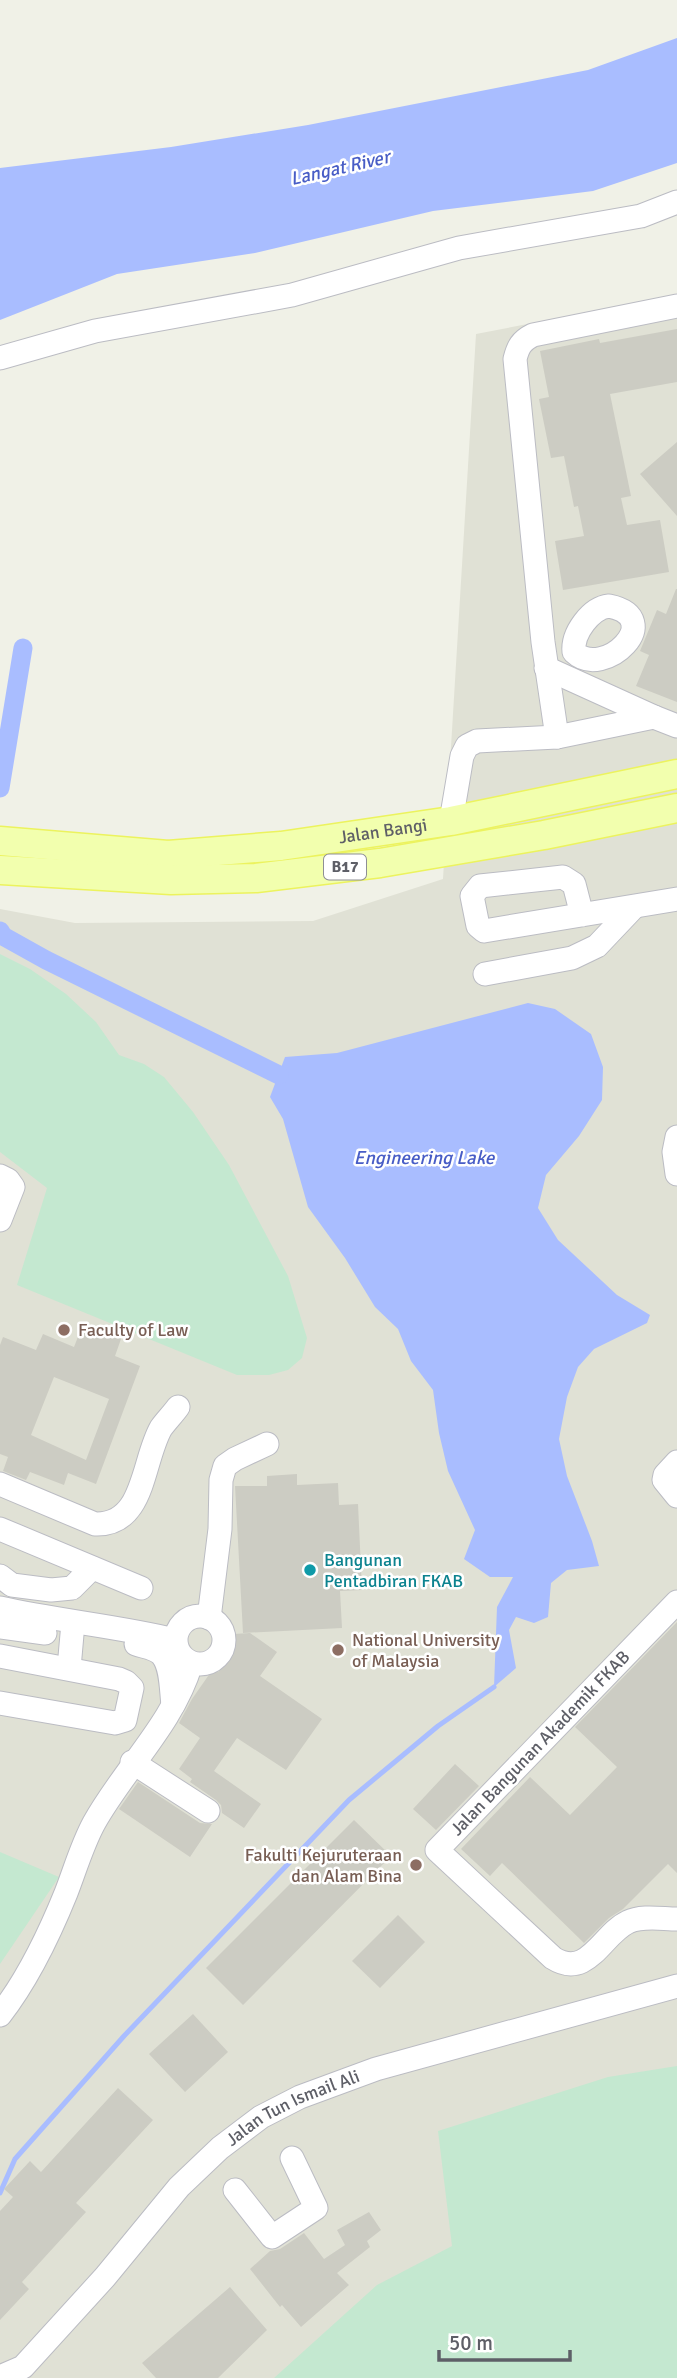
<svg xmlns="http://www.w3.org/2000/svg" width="677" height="2378" font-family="Signika,sans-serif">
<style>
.education{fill:#e0e1d5}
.green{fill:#c4e8d0}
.water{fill:#a9bdff}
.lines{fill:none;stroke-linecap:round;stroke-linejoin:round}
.stream{stroke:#a9bdff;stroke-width:5}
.canal{stroke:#a9bdff;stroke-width:19}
.building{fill:#ccccc3;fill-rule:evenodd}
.minor-casing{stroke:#bbbcc3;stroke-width:25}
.major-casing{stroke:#ecf35e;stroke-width:31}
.minor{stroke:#fff;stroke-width:23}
.major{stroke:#f2ffae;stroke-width:28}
.education-dot{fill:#8d6e63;stroke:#fff;stroke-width:2.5}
.culture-dot{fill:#0f9aa8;stroke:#fff;stroke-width:2.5}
.labels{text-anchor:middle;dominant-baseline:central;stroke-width:5;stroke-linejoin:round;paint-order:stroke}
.shield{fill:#fff;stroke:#8e8f95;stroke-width:2}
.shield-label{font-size:16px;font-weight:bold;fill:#5e5f67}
.street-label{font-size:18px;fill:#5e5f67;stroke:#fff}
.education-label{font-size:18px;fill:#785e54;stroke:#fff;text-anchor:start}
.culture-label{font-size:18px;fill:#0d838f;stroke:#fff;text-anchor:start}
.water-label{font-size:19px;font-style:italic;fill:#485dc6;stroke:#fff}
</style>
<rect width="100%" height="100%" fill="#f0f1e7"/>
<path class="education" d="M677,295V2378H0V909L75,923L313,921L443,879L476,334Z"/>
<path class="green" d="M0,954L30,969L66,994L96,1022L119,1055L144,1064L164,1077L193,1112L229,1165L288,1276L307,1338L302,1358L288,1370L269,1375H237L17,1285L47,1188L0,1152Z
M0,1852L59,1877L0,1964Z
M677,2066V2378H274L377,2285L452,2246L438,2131L608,2077Z"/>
<path class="water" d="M677,38V163L593,191L433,211L255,253L117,274L0,320V168L171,147L308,125L588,70Z
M528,1003L555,1009L591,1034L603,1067L602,1100L579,1136L546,1175L538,1208L558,1240L617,1295L650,1315L647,1323L594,1349L578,1367L567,1397L559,1439L567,1476L592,1541L599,1566L567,1570L551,1583L548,1617L534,1623L516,1617L509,1630L516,1668L494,1687L497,1607L513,1577H490L464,1559L475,1530L448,1471L439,1433L433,1390L411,1361L398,1329L375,1307L345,1258L308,1207L283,1119L270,1097L285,1057L337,1053Z"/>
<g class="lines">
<path class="stream" d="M0,2193L15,2159L124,2036L349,1800L438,1726L494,1687"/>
<path class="canal" d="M0,788L23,648
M0,931L3,936L46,960L279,1075"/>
</g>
<path class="building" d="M677,329V382L610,394L631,496L621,498L627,525L660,520L669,572L563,590L555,541L584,536L578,506L574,507L564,456L551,458L539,399L549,397L540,351L599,339L600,343Z
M677,442V516L640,474Z
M676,589H677V702L636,686L649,655L640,651L657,610L666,614Z
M83,1324L121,1339L115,1356L140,1366L96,1484L68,1473L64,1485L30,1472L26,1480L3,1471L8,1457L0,1454V1345L3,1337L36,1350L43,1334L74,1347ZM54,1377L109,1399L86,1460L31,1435Z
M297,1474V1485L338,1483L339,1505L358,1504L362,1590L340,1591L342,1628L243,1633L235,1486H267V1476Z
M677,1622V1873L668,1864L623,1909L609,1918L584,1943L502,1863L490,1876L461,1849L530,1777L570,1815L617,1767L575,1727Z
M250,1633L277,1652L260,1676L322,1719L286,1770L237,1738L214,1771L261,1804L244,1828L222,1813L221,1805L216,1800L190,1782L192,1779L179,1769L200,1738L179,1723L192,1699L213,1669L218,1672L231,1653L234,1634Z
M455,1764L479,1786L436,1830L413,1809Z
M138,1782L200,1823L212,1824L190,1857L119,1809Z
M354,1820L391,1856L243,2005L206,1968Z
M398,1915L425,1942L380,1988L352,1961Z
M193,2014L228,2052L185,2092L149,2054Z
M118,2088L153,2120L76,2203L86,2212L22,2282L29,2289L0,2320V2211L13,2197L4,2189L30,2161L41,2172Z
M369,2212L381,2230L367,2241L370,2247L337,2273L349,2285L301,2327L282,2305L280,2307L250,2269L270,2251L280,2249L304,2233L324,2259L345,2245L337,2230Z
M230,2287L267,2330L218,2378H156L142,2363Z"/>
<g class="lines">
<g class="minor-casing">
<g id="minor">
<path d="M0,358L95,331L292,295L459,248L641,216L677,202"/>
<path d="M609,606C668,618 604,681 574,652C572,633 591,608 609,606Z"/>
<path d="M546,668L654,717"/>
<path d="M557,737L543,642L515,359C518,347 521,341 533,335L677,306"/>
<path d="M451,821L462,756L467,746L477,741L557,737L654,717L677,726"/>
<path d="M582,915L574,884L563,877L480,886L472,896L478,926L484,931L677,899"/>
<path d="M485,974L572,958L597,946L634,907"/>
<path d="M677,1137L674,1152L677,1174"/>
<path d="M0,1176L8,1180L13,1187L0,1220"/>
<path d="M677,1462L665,1475L664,1480L677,1496"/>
<path d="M0,1484L95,1524C145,1526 142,1461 161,1428C166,1421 173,1414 178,1407"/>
<path d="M0,1529L141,1588"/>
<path d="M0,1576L12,1585L51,1590L72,1588L92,1568"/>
<path d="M677,1602L437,1850L553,1958C588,1980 602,1934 628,1922C642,1915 662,1919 677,1919"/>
<path d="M0,1608C58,1621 117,1626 175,1640"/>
<circle cx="200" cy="1640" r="24"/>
<path d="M209,1618L220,1529L221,1480L225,1466L235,1459L267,1444"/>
<path d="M0,1627L45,1633"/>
<path d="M136,1644C144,1647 156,1648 162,1655C172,1667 171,1690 173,1705"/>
<path d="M0,1656L119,1679L126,1682L132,1688L125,1720L115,1723L0,1703"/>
<path d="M69,1668L73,1623"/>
<path d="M132,1762L208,1811"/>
<path d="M0,2015C28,1979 49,1935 66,1893C75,1870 82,1845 94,1823C124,1769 173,1724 191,1664"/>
<path d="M235,2190L272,2237L316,2208L292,2158"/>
<path id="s1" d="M0,2377L23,2367L105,2277L179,2187L220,2148L261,2117L300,2097L376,2069L677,1986"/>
</g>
</g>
<g class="major-casing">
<g id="major">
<path id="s2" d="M0,841L168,855L281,846L451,821L677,774"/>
<path d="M0,870L171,880L256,878L380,863L544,835L677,808"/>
</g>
</g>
<use href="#minor" class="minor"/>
<use href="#major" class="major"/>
</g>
<g class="education-dot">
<circle cx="64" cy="1330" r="7"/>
<circle cx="338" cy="1650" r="7"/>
<circle cx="416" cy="1865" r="7"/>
</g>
<circle class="culture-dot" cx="310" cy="1570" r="7"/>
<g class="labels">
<rect class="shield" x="324" y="854.5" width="42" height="25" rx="5"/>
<g class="shield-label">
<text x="345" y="867">B17</text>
</g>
<g class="street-label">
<text stroke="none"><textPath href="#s2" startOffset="385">Jalan Bangi</textPath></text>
<text transform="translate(540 1743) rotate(-46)">Jalan Bangunan Akademik FKAB</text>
<text stroke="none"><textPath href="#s1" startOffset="404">Jalan Tun Ismail Ali</textPath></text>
</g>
<g class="education-label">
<text x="78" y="1330">Faculty of Law</text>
<text x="352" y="1640">National University<tspan x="352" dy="21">of Malaysia</tspan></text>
<text x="402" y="1855" text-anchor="end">Fakulti Kejuruteraan<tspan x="402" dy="21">dan Alam Bina</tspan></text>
</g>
<g class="culture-label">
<text x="324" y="1560">Bangunan<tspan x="324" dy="21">Pentadbiran FKAB</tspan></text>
</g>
<g class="water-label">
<text transform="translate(340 168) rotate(-13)">Langat River</text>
<text x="424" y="1158">Engineering Lake</text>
</g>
</g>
<path d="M439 2350v10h131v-10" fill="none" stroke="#5e5f67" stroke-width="3.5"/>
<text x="449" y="2350" font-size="21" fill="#5e5f67" stroke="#ffffff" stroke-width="5" paint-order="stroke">50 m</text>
</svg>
